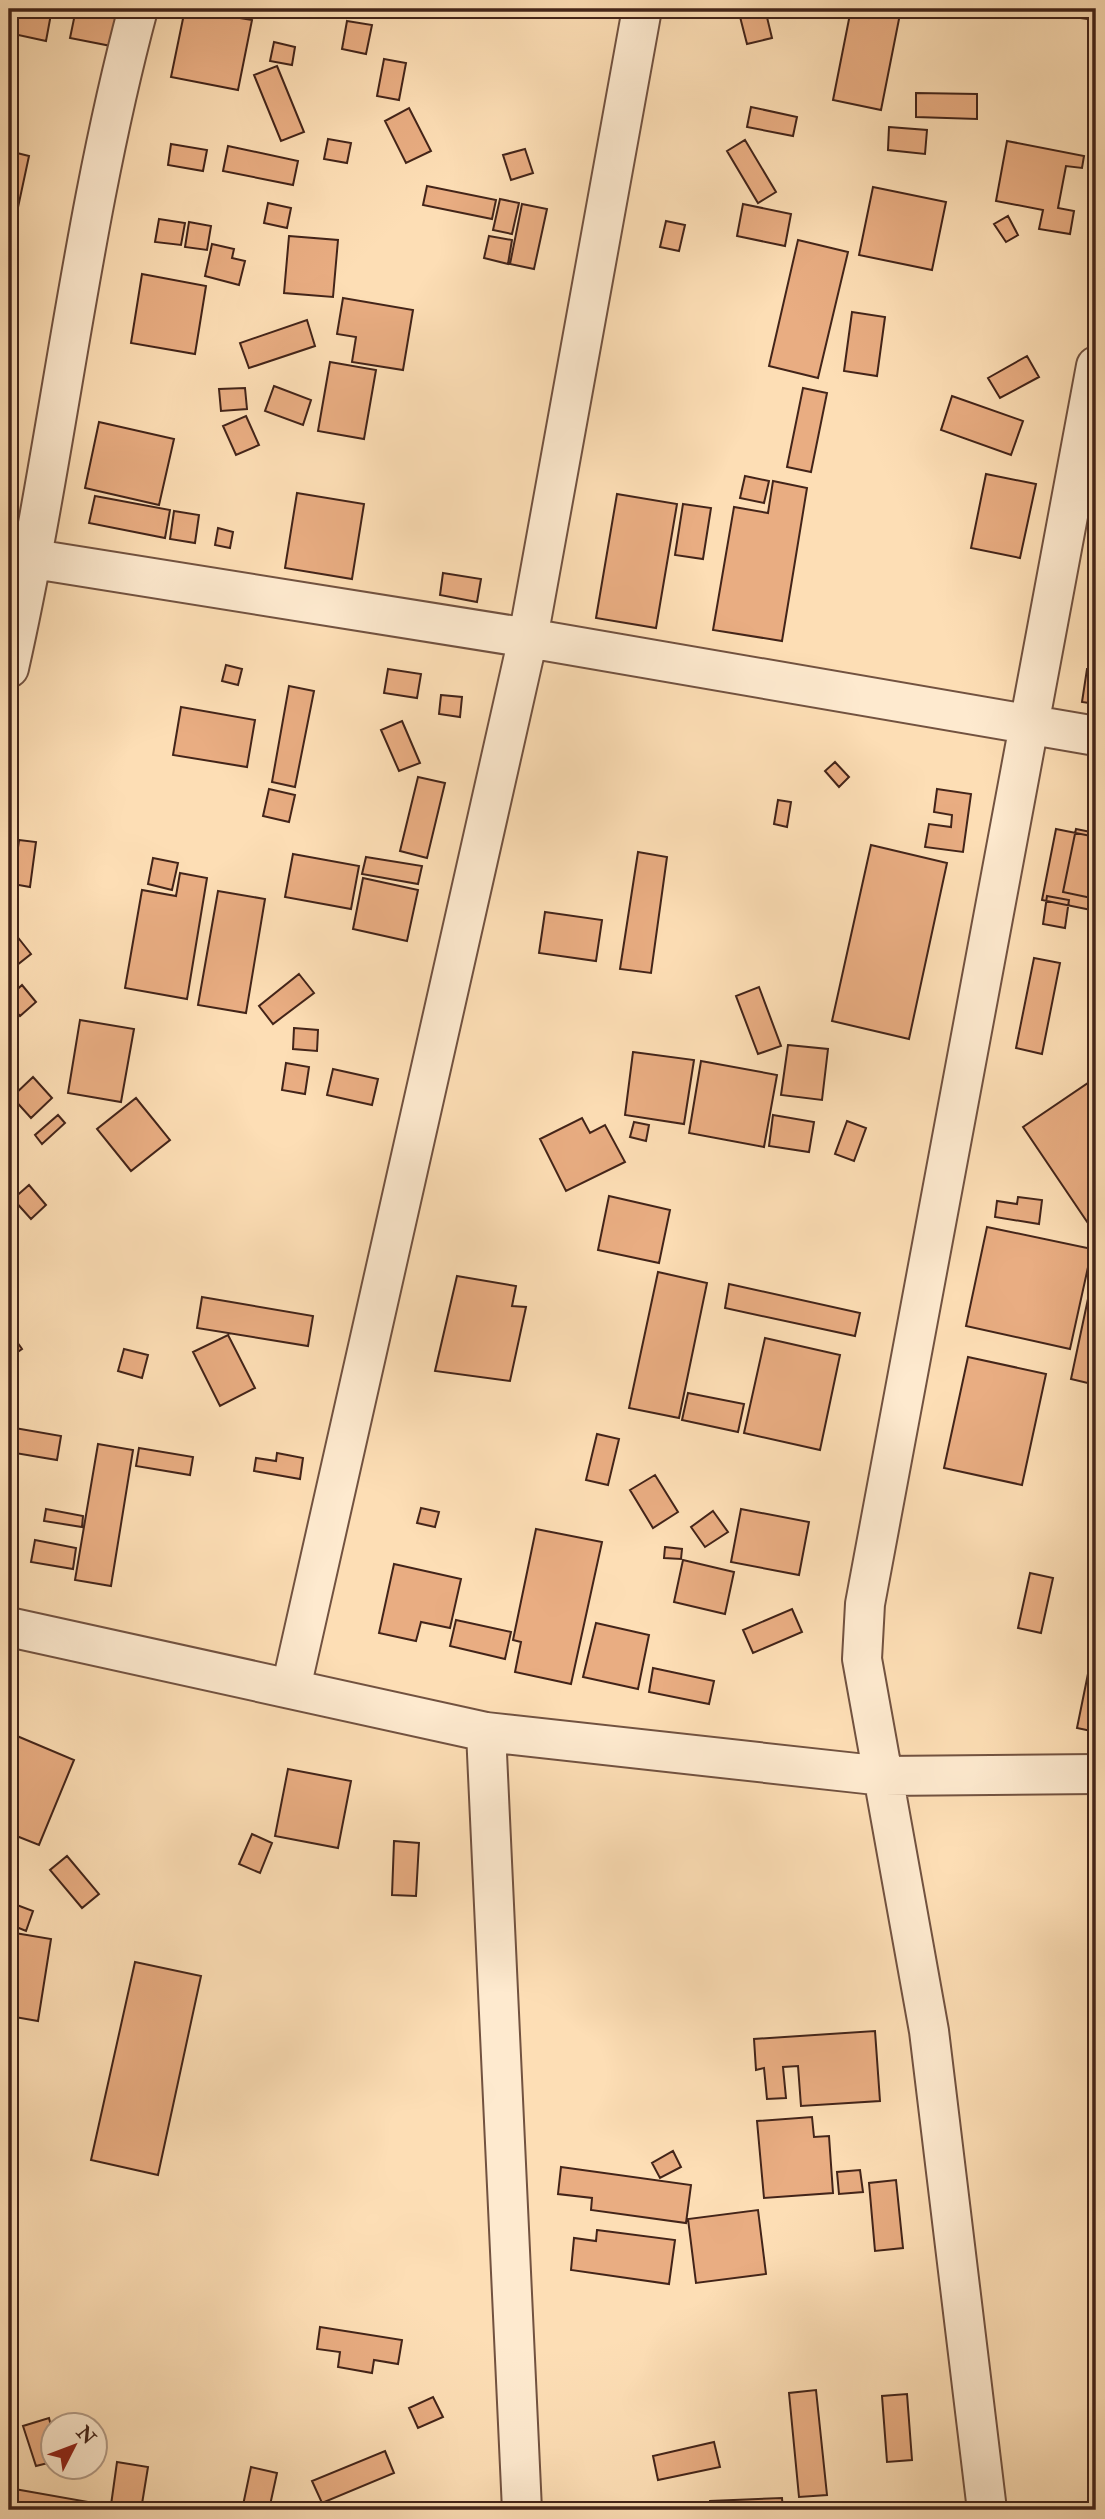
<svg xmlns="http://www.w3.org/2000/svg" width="1105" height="2519" font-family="'IM FELL Double Pica',serif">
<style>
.building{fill:#e9ad82;stroke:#432419;stroke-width:2}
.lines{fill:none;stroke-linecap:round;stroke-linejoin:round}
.minor-casing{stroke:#725240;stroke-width:42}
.minor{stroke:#feeacf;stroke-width:38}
</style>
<rect width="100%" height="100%" fill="#fddeb5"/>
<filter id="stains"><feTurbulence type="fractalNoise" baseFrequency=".00286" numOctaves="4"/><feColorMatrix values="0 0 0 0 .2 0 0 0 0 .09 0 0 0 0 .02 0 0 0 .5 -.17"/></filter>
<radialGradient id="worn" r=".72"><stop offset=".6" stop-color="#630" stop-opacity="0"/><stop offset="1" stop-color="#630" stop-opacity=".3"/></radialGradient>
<path class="building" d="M9,9L51,14L46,41L9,33Z
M76,9L118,14L111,46L70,38Z
M185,9L252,20L238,90L171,77Z
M738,9H765L772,38L747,44Z
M851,9H901L881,110L833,100Z
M1029,9H1096V20L1028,11Z
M347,21L372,25L366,54L342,49Z
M274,42L295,47L292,65L270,61Z
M384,59L406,63L399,100L377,96Z
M277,66L304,132L281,141L254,75Z
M916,93L977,94V119L916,117Z
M751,107L797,117L793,136L747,127Z
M409,108L431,151L406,163L385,121Z
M889,127L927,130L925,154L888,150Z
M328,139L351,143L347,163L324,159Z
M745,140L776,192L758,203L727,151Z
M1007,141L1084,156L1082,168L1066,166L1058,208L1074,211L1070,234L1039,229L1043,210L996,201Z
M171,144L207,150L203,171L168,165Z
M228,146L298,161L293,185L223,171Z
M525,149L533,173L511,180L503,155Z
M9,151L29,156L14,226L9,225Z
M427,186L496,200L492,219L423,205Z
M873,187L946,202L932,270L859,255Z
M500,199L519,203L512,234L493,230Z
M268,203L291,208L287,228L264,223Z
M522,204L547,209L534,269L510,264Z
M743,204L791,214L785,246L737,236Z
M1008,216L1018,235L1006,242L994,224Z
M159,219L185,223L181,245L155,242Z
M666,221L685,225L679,251L660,247Z
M189,222L211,226L207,250L185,247Z
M289,236L338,240L333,297L284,293Z
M489,236L512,240L508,264L484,258Z
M798,240L848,252L818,378L769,366Z
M212,244L234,249L232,258L245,261L239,285L205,276Z
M142,274L206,286L195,354L131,343Z
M9,275L15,276L10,303L9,302Z
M343,298L413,310L403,370L352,362L356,337L337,334Z
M852,312L885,317L877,376L844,371Z
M307,320L315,346L249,368L240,343Z
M1027,356L1039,377L1000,398L988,378Z
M330,362L376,370L364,439L318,431Z
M274,386L311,400L303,425L265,411Z
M245,388L247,409L221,411L219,389Z
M803,388L827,393L811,472L787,467Z
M952,396L1023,421L1011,455L941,430Z
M246,416L259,445L236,455L223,426Z
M99,422L174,439L159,505L85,488Z
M986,474L1036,484L1020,558L971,548Z
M745,476L769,481L764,503L740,498Z
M773,481L807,488L782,641L713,630L734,507L768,513Z
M297,493L364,504L352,579L285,568Z
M617,494L677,504L656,628L596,618Z
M95,496L170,510L165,538L89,523Z
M683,504L711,508L703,559L675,555Z
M174,511L199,515L195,543L170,539Z
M218,528L233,532L230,548L215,545Z
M443,573L481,579L477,602L440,595Z
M226,665L242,669L238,685L222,681Z
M388,669L421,674L417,698L384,693Z
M1087,669L1096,670V704L1082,702Z
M289,686L314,691L295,787L272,782Z
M441,695L462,697L460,717L439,714Z
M181,707L255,720L247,767L173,755Z
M402,721L420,763L399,771L381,730Z
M835,762L849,777L839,787L825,771Z
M418,777L445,783L427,858L400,851Z
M269,789L295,795L289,822L263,816Z
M937,789L971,794L963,852L925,847L929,824L951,827L952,815L934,812Z
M778,800L791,802L787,827L774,824Z
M1056,829L1096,837V911L1042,900Z
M1076,829L1096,833V899L1063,892Z
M19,840L36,842L30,887L13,884Z
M871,845L947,863L909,1039L832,1021Z
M638,852L667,857L651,973L620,969Z
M293,854L359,866L351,909L285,897Z
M366,857L422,866L418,884L362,874Z
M153,858L178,863L172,890L148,884Z
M180,873L207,878L187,999L125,988L142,890L176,896Z
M363,878L418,890L407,941L353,929Z
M218,891L265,899L246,1013L198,1005Z
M1047,896L1069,900L1065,928L1043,924Z
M545,912L602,920L596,961L539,953Z
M16,935L31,954L12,969L9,965V941Z
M1034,958L1060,963L1042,1054L1016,1048Z
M299,974L314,993L273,1024L259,1006Z
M22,985L36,1002L20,1016L9,1004V997Z
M759,987L781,1046L758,1054L736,996Z
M80,1020L134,1029L121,1102L68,1093Z
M294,1028L318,1030L317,1051L293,1049Z
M788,1045L828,1049L822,1100L781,1095Z
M633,1052L694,1060L684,1124L625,1115Z
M701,1061L777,1075L764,1147L689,1133Z
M286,1063L309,1067L305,1094L282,1090Z
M333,1069L378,1079L372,1105L327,1095Z
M33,1077L52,1098L31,1118L12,1097Z
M1088,1083L1096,1095V1235L1023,1127Z
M136,1098L170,1140L131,1171L97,1129Z
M58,1115L65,1123L42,1144L35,1135Z
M773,1115L814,1122L809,1152L769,1146Z
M582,1118L590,1133L605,1125L625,1162L566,1191L540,1139Z
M847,1121L866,1128L854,1161L835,1154Z
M634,1122L649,1125L646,1141L630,1137Z
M29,1185L46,1205L31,1219L13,1199Z
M609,1196L670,1210L659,1263L598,1250Z
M1018,1197L1042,1200L1039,1224L995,1217L997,1201L1017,1204Z
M987,1227L1092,1249L1070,1349L966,1326Z
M1096,1261V1385L1071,1379Z
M658,1272L707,1283L679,1418L629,1408Z
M457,1276L516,1286L512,1306L526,1307L510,1381L435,1371Z
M729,1284L860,1313L855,1336L725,1308Z
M202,1297L313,1316L308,1346L197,1328Z
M10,1332L22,1349L9,1358V1333Z
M228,1335L255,1388L220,1406L193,1352Z
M765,1338L840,1355L820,1450L744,1433Z
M124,1349L148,1355L142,1378L118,1371Z
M968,1357L1046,1374L1022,1485L944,1468Z
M688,1393L744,1404L738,1432L682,1420Z
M9,1427L61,1436L57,1460L9,1452Z
M597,1434L619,1439L608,1485L586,1480Z
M98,1444L133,1450L111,1586L75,1580Z
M139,1448L193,1457L190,1475L136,1466Z
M277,1453L303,1458L300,1479L254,1471L256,1458L276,1461Z
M655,1475L678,1512L653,1528L630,1490Z
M421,1508L439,1512L435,1527L417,1523Z
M46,1509L83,1516L82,1527L44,1521Z
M741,1509L809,1522L799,1575L731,1562Z
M713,1511L728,1532L705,1547L691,1527Z
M536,1529L602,1542L571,1684L515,1672L521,1642L513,1640Z
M35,1540L76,1548L73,1569L31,1562Z
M665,1547L682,1549L681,1559L664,1558Z
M683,1560L734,1572L725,1614L674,1602Z
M394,1564L461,1579L450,1628L421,1622L416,1641L379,1633Z
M1030,1573L1053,1578L1041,1633L1018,1628Z
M792,1609L802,1632L753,1653L743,1630Z
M456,1620L511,1632L505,1659L450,1646Z
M596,1623L649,1635L638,1689L583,1677Z
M1091,1659L1096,1660V1732L1077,1728Z
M653,1668L714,1681L709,1704L649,1692Z
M17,1736L74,1760L39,1845L9,1833V1756Z
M288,1769L351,1781L338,1848L275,1836Z
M252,1834L272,1843L260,1873L239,1864Z
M394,1841L419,1843L416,1896L392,1895Z
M67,1856L99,1894L82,1908L50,1870Z
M9,1902L33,1911L26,1931L9,1924Z
M9,1932L51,1939L38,2021L9,2016Z
M135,1962L201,1976L158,2175L91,2160Z
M875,2031L880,2101L801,2106L798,2066L783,2067L786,2098L767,2099L764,2068L756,2070L754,2039Z
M812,2117L814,2137L829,2136L833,2193L764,2198L757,2121Z
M673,2151L681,2167L660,2178L652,2163Z
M561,2167L691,2185L686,2223L591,2210L592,2198L558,2194Z
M860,2170L863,2192L839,2194L837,2172Z
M896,2180L903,2248L875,2251L869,2183Z
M758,2210L766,2274L696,2283L688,2219Z
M597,2230L675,2240L669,2284L571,2270L574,2238L596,2241Z
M320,2327L402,2340L398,2364L374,2360L372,2373L338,2367L340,2352L317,2349Z
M816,2390L827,2495L799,2497L789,2393Z
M907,2394L912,2460L887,2462L882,2396Z
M433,2397L443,2417L418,2428L409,2408Z
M49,2418L52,2430V2462L36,2466L23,2426Z
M714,2442L720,2467L658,2480L653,2456Z
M385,2451L394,2473L322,2503L312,2481Z
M117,2462L148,2467L141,2510L111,2505Z
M251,2467L277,2473L269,2510H242Z
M9,2488L94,2503L93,2510H9Z
M782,2498L783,2510H710V2501Z"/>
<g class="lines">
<g class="minor-casing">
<path id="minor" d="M9,555L528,638L1096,736
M9,668C58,450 80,225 138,9
M9,1627L486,1732L884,1776L1096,1774
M291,1688L528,638L642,9
M486,1732L522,2510
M987,2510L929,2031L862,1659L865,1604L1096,366"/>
</g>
<use href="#minor" class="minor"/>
</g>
<rect width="1105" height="2519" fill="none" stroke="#fddeb5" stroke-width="35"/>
<rect x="10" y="10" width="1084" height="2498" fill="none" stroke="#432419" stroke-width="3.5"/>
<rect x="18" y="18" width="1070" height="2484" fill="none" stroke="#432419" stroke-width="2"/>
<g transform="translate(74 2446) rotate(48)"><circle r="33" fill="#feeacf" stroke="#b39b86" stroke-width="2"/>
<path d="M0-5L12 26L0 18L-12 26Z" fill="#8f2418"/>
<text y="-10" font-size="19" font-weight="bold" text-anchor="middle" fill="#432419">N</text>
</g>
<rect width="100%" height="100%" filter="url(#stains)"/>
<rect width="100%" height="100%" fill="url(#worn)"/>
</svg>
